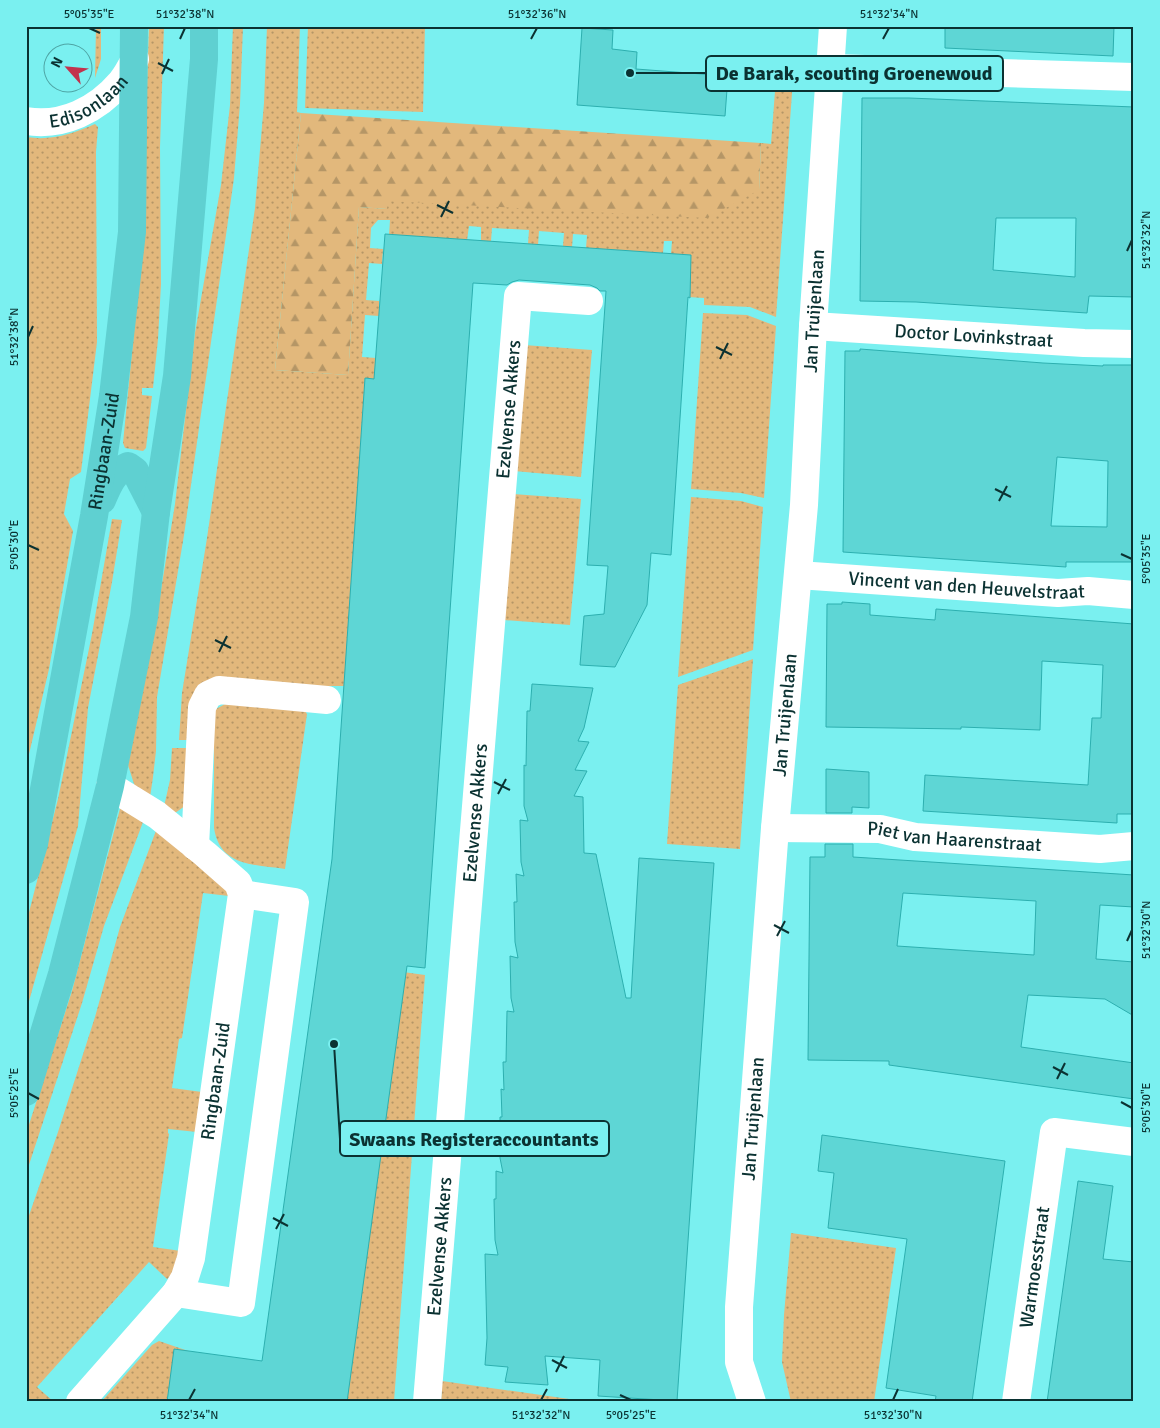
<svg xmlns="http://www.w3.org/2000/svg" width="1160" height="1428" font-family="Signika,sans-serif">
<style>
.grass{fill:url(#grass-dots)}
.forest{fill:url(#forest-firs)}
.building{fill:#5ed6d5;stroke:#2dafaf;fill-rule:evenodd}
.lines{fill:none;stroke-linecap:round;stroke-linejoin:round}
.minor{stroke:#fff;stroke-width:28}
.major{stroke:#5fd0d1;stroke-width:28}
.ticks{fill:none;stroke:#0b3232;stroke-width:2}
.labels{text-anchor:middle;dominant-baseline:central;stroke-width:4;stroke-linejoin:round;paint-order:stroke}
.street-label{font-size:19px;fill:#0b3232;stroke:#7af0f0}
.leader{fill:none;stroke:#0b3232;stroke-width:2}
.callout-dot{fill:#0b3232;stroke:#7af0f0;stroke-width:2}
.callout{fill:#7af0f0;stroke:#0b3232;stroke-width:2}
.callout-label{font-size:20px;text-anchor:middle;font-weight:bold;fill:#0b3232}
.neatline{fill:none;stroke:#0b3232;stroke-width:2}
.ticks-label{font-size:12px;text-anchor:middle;fill:#0b3232}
</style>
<defs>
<pattern id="grass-dots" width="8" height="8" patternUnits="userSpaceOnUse" patternTransform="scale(1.25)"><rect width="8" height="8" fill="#e2b87c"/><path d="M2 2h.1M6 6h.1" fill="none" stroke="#b59666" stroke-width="1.8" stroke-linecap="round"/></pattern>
<pattern id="forest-firs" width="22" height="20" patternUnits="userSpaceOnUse" patternTransform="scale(1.25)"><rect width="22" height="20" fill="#e2b87c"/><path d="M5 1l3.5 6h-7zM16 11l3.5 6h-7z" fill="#b59666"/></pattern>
</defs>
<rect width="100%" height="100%" fill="#7af0f0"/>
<path class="grass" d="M96,26H101V59L95,78Z
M149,26H164L160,147L161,284L158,339L153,388H142V395L152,396L146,448L143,451L125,448L123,443L135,322L144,179Z
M233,26H243L240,104L234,178L184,535L157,697L156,751L153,777L149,804L135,787L128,765L155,627L175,504L195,333L221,185L230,105Z
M267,26H300L297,112L301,113L275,370L348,375L359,207L387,209V201L759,190L761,143L771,144L776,78L793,79L776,317L750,307L704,305V298L688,297L691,255L671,254L672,241H664L663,253L586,248L587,235L573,234L572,247L563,246L564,233L539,231L538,245L528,244L529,230L492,228L491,241H481V227L469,226L467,240L389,235L390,220H378L371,228L370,248L383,249L382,264L369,263L366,300L379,301V316L365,315L362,357L376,358L374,381L370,382V378H365L344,686H298L223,680L192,740H179L182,693L207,538L255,208L264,103Z
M308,26H425L423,112L305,108Z
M95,124L98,127L96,152L97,342L81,472L70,479L64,514L73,531L49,669L26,767V137C52,141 72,134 95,124Z
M703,313L747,315L776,326L764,498L741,493L691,489Z
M524,345L592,350L581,477L514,471Z
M513,494L581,499L570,625L503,620Z
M691,497L741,501L763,507L753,650L678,677Z
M112,519L122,520L112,582L88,708L78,826L26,1012V924L58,799L92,634Z
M753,659L740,849L667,844L678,685Z
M225,704L305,711L307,714L285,869C254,864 220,867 214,828V712L216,709Z
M172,748H192L185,806L175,813L163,811L170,780Z
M121,805L143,822L104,926L82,1003L26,1174V1134L72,991Z
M157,828L226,888L229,896L203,893L182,1038L179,1039L172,1088L202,1092L197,1132L168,1129V1133L169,1134L153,1247L181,1251L173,1274L167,1279L149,1262L37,1387L54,1402H26V1224L58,1132L95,1017L120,927Z
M403,972L425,975L394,1402H344Z
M791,1233L896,1248L874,1402H791L782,1362L784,1315Z
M159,1341L191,1352L199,1402H101L152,1345Z
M442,1381L590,1402H441Z"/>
<path class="forest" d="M301,113L761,143L759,190L707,218L388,201L387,209L359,207L348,375L275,370Z"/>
<path class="building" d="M945,26H1114L1113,56L945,48Z
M582,28L613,30L612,49L637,52L636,69L728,76L725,116L577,105Z
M862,98H909L1134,107V297L1089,296L1087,313L916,302L860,301ZM996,218H1076L1075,277L993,270Z
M385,234L691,255L690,298L688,297L671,555L651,553L647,605L615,667L580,665L584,616L604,614L608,566L587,565L606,291H600L597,288L590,285L519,280L512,282L507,285L473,283L425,968L407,966L347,1402H167L174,1349L262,1361L332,859L365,378L374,379Z
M860,349L1043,363L1103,366V365H1134V562H1066V567L843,552L845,351H860ZM1057,457L1108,461L1107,527L1051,526Z
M842,602L870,604V615L935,620L936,609L1134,624V814H1117V823L923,811L925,775L1088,785L1092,718H1101L1103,665L1042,661L1040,730L961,727V729L826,727L827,604H842Z
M532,684L593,688L584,728L578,741L589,742L575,770L587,771L574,796L583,797L584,853L596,854L626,998H631L639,858L714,863L677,1401L598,1396L600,1360L545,1356L548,1385L505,1382L508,1367L485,1365L487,1338L485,1254L498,1255L495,1240L494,1199H496V1171L503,1173L500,1158V1117H502L501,1089L504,1090L503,1062H506L507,1011L514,1012L511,998L510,956L518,958L515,942L514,902H517L516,874L524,876L521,862L520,820L528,821L524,806V765L526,766L527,711H530Z
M826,769L869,772V808L852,807V813H826Z
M825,844H853V857L1134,875V907L1100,905L1096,959L1134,962V1016L1105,999L1028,995L1021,1047L1134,1063V1099L889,1065V1061L808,1060L810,857H825ZM903,893L1036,901L1034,955L897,946Z
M822,1135L1005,1161L972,1402H935L936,1396L886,1388L907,1239L828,1228L834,1173L818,1171Z
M1078,1181L1113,1186L1103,1259L1134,1262V1402H1047Z"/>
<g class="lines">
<g class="minor">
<path d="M831,68L1134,77"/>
<path id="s1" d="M26,121C63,127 97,110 121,82C126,76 131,67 135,59"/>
<path id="s2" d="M813,326L1084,343L1134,344"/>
<path id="s3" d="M798,575L1058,593L1088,591L1134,595"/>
<path id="s4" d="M775,828L880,829L915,837L1100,849L1134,846"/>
<path d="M195,846L202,707L208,695L219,690L327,700"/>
<path d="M176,1293L241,1303L295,902L242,894"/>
<path id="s5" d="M80,1402L176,1293L185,1277L191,1258L242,894L238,883L205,854L157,815L110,786"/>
<path id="s6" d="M427,1402L518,296L589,301"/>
<path id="s7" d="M752,1402L739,1362V1307L775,828L804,505L813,326L833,26"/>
<path id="s8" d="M1016,1402L1054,1132L1134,1142"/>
</g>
<g class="major">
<path d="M102,500C108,486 113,472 128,466L135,471L156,512"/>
<path id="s9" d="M26,870L34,844L94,516L113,396L132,232L134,26"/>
<path d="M26,1092L62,974L110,786L144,617L156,512L177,376L204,59V26"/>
</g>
</g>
<path class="ticks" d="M89,28L100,33M180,39L185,28M531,39L537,28M883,39L889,28M158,63L173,71M162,74L169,59M437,205L453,213M441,217L449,201M1127,251L1132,240M28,337L33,326M716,347L732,355M720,359L728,343M995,489L1011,497M999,501L1007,486M28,545L39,550M1121,554L1132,559M215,640L231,648M219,652L227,636M494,782L510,790M498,794L506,779M774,925L789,933M777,936L785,921M1127,941L1132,930M1053,1067L1068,1075M1057,1079L1065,1063M28,1093L39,1099M1121,1102L1132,1108M273,1218L288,1226M276,1229L284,1214M552,1360L567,1368M556,1372L564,1356M620,1395L631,1400M189,1400L195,1389M541,1400L547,1389M893,1400L898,1389"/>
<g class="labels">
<g class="street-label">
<text stroke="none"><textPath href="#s1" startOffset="68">Edisonlaan</textPath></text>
<text stroke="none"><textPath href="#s7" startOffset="1096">Jan Truijenlaan</textPath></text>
<text stroke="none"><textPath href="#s2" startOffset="161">Doctor Lovinkstraat</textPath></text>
<text stroke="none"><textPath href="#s6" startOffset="996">Ezelvense Akkers</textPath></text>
<text stroke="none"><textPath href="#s9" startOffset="426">Ringbaan-Zuid</textPath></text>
<text stroke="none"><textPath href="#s3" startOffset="169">Vincent van den Heuvelstraat</textPath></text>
<text stroke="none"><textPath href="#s7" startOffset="691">Jan Truijenlaan</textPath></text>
<text stroke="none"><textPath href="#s6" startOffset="591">Ezelvense Akkers</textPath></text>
<text stroke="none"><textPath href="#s4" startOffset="180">Piet van Haarenstraat</textPath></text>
<text stroke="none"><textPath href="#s5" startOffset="362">Ringbaan-Zuid</textPath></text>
<text stroke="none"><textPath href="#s7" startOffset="286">Jan Truijenlaan</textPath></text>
<text stroke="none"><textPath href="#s6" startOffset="156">Ezelvense Akkers</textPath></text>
<text stroke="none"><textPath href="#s8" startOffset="136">Warmoesstraat</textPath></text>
</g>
</g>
<path class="leader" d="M630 73L706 73M334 1044L340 1139"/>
<g class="callout-dot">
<circle cx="630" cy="73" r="5"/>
<circle cx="334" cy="1044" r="5"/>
</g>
<g class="callout">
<rect x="706" y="56" width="297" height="35" rx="5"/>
<rect x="340" y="1121" width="269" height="35" rx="5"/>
</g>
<g class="callout-label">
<text x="854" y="80">De Barak, scouting Groenewoud</text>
<text x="474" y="1146">Swaans Registeraccountants</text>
</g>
<rect width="1160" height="1428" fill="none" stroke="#7af0f0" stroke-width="55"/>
<g transform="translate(68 68) rotate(297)"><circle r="24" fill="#7af0f0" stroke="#4ea4a4"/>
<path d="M0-4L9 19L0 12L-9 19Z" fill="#c2324d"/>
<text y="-8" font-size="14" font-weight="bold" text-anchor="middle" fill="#0b3232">N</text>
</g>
<rect x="28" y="28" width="1104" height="1372" class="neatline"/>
<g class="ticks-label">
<text x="89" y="18">5°05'35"E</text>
<text x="185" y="18">51°32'38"N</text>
<text x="537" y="18">51°32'36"N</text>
<text x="889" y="18">51°32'34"N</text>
<text transform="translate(1146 240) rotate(-90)" y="4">51°32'32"N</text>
<text transform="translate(14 337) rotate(-90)" y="4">51°32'38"N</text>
<text transform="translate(14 545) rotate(-90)" y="4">5°05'30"E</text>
<text transform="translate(1146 559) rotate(-90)" y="4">5°05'35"E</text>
<text transform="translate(1146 930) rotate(-90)" y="4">51°32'30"N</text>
<text transform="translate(14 1093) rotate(-90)" y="4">5°05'25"E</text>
<text transform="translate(1146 1108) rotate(-90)" y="4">5°05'30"E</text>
<text x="189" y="1419">51°32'34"N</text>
<text x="541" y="1419">51°32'32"N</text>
<text x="631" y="1419">5°05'25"E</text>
<text x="893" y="1419">51°32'30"N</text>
</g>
</svg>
